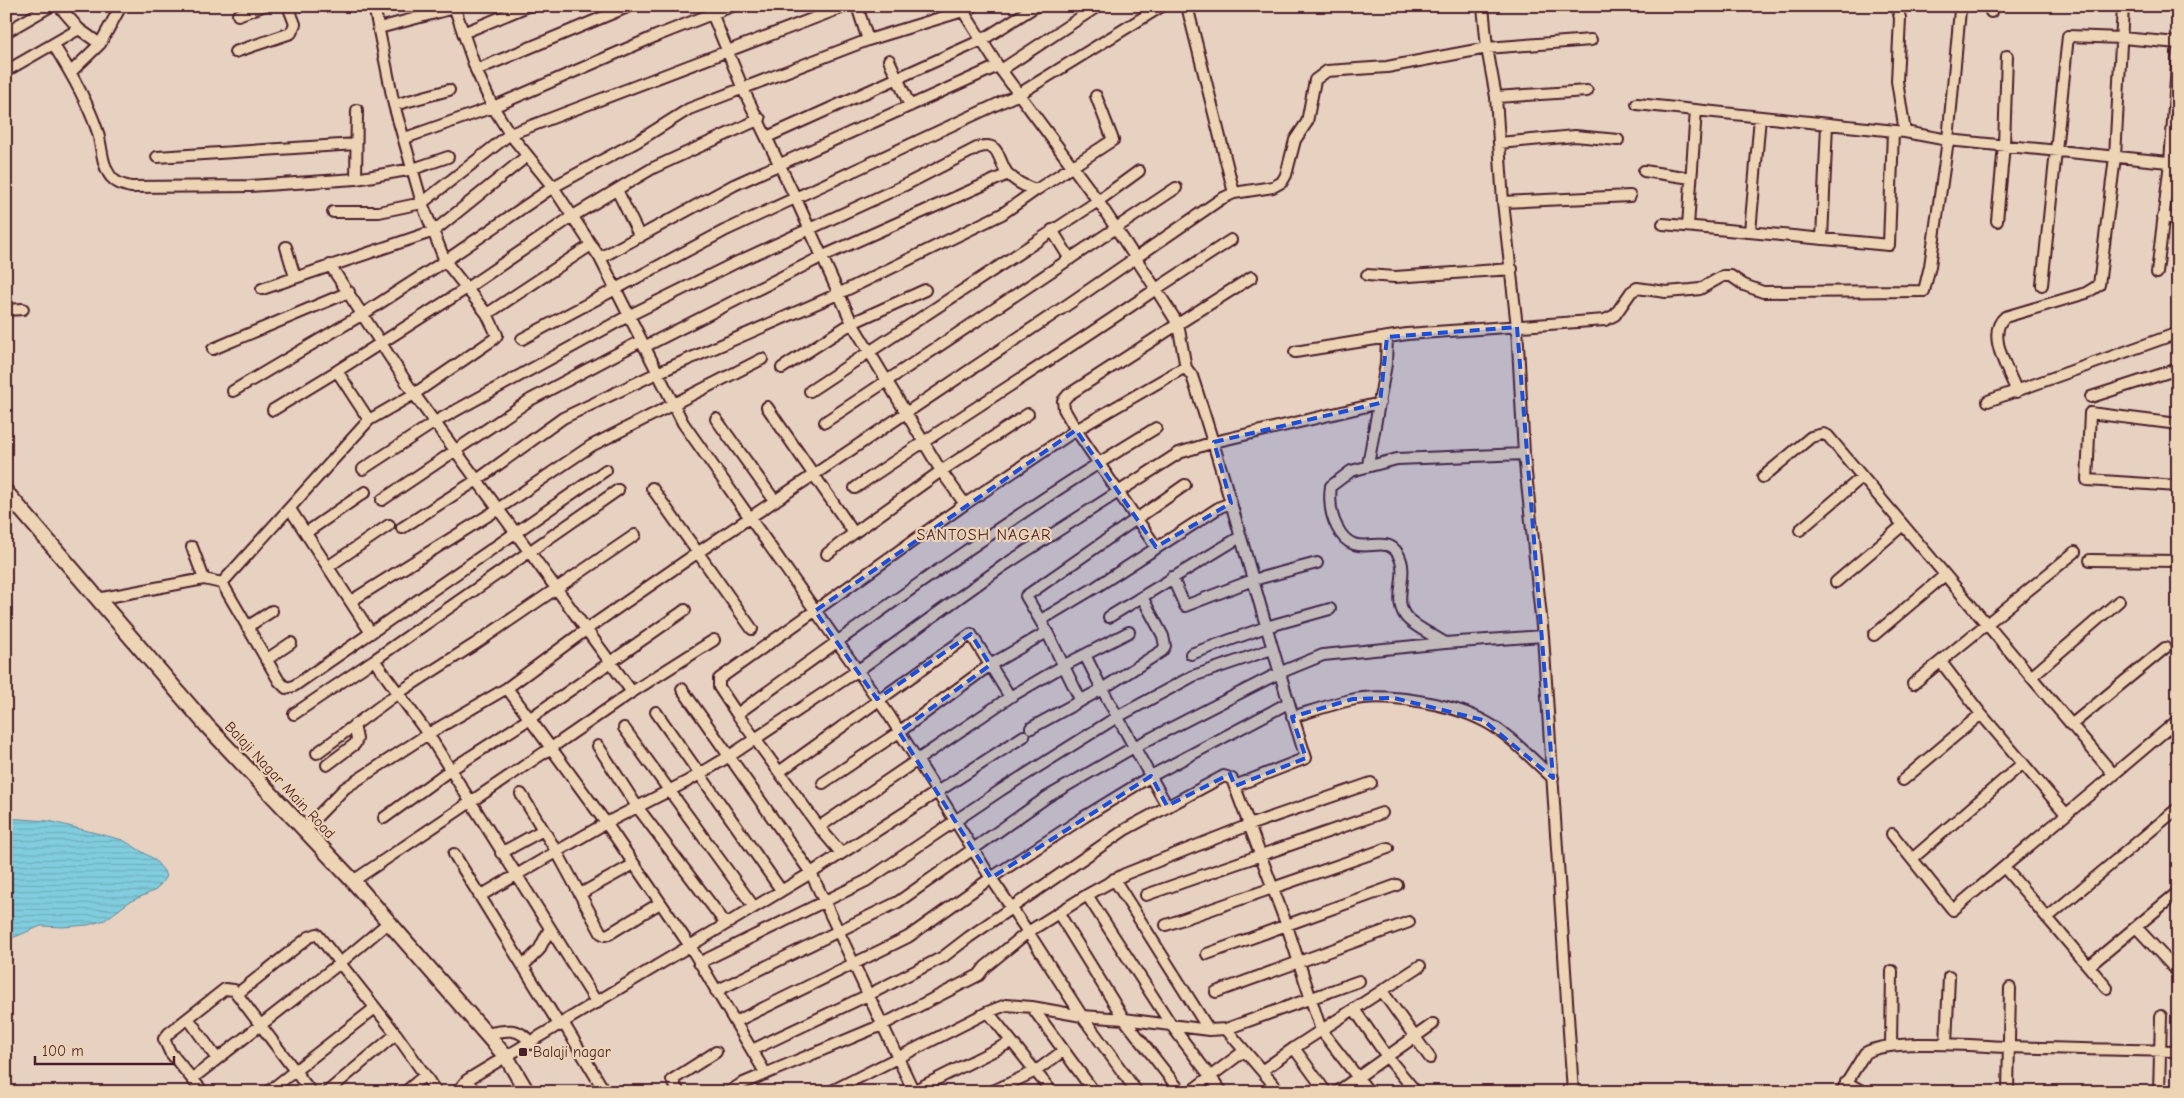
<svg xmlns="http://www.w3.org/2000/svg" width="2184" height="1098" font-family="'Comic Neue',sans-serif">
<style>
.water{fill:url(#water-rules);stroke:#6a8796}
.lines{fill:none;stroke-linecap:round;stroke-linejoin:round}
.minor-casing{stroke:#4a1f2b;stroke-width:14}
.tertiary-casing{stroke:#4a1f2b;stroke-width:18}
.minor{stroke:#ecd4b4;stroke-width:10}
.tertiary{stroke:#ecd4b4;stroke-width:14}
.marked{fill:#1d4ed8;fill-opacity:0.2;stroke:#1d4ed8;stroke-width:4;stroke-dasharray:10 6;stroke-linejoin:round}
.poi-dot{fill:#4a1f2b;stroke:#ecd4b4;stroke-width:2}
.labels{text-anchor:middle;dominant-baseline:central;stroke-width:4.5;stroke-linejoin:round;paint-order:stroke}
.street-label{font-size:15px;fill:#4a1f2b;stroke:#ecd4b4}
.poi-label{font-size:15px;fill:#4a1f2b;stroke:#ecd4b4;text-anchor:start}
.neighbourhood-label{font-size:16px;letter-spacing:1px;fill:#4a1f2b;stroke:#ecd4b4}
</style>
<defs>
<pattern id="water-rules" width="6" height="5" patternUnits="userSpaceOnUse" patternTransform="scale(1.25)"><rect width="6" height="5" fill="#80cdde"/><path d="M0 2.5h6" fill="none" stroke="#70b0bf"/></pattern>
</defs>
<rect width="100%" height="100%" fill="#e7d1c1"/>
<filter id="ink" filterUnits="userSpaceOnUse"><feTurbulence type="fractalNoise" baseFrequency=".02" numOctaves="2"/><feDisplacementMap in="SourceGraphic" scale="10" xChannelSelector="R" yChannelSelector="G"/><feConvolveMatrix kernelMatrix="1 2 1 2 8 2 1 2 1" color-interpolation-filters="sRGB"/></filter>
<g filter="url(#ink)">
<path class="water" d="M6,818L49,821L123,840L154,859L164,871L166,877L156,890L129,902L105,920L88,925L63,927L41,926L10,939L6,943Z"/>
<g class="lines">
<g class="minor-casing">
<path id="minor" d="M59,6L79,29L100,44
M374,6L394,105L422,203L445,261L487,314L497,335L494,339L414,394L369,420L222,583L279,681L286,688L294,686L606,470
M454,6L476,70L493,107L656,36L732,6
M709,6L743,89L796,199L852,323L941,471L965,504
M857,6L868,40
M1187,6L1234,193
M1483,6L1487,48L1496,97L1503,202L1517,327L1524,454L1543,636L1573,1092
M1897,6L1900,18L1897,81L1905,132
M963,11L973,6
M1991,12V6
M238,15L263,6
M379,28L454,8
M6,32L51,6
M463,33L528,6
M53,44L79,29
M235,52L291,33L295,24L288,6
M889,60L910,106
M476,70L630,6
M1001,70L1098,6
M6,71L53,44C70,71 87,100 97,130C102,145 101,164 111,177C117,184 123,185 131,187L250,186L356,179L413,169L448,157
M71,72L100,44L121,6
M1496,97L1587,91
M6,104V108
M1637,104L1905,132L1948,140L2178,163
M394,105L449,90
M767,137L982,40L1036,6
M405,138L493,107L510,134L553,187L600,258L683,423L889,715L991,878L1028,932L985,967L979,975L882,1025L741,1084L729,1092
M1499,143L1575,136L1618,140
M157,157L356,144
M1644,171L1691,178
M356,179L357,110
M617,190L640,237
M1503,202L1630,196
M333,212H379L422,203L510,134L846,6
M2163,217L2178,219
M1997,221L2004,145L2007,56
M1663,224L1889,245L1893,131
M1688,226L1696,110
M1052,230L1070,259
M1750,232L1760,117
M1822,239L1827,124
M286,247L295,277
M600,258L734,185L998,66
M330,265L414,394L632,692L551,748L606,823L690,946L766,1074
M2157,273L2170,162L2178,52
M1367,275L1395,277L1512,269
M2042,285L2068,36L2122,38L2178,43
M262,289L434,231L527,156
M6,310L23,309
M487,314L591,245
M522,339L724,231L1019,94L1162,6
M644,347L821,257L1008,174
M213,349L349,292
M1295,352L1407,334L1605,320L1615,315L1631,292L1637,288L1666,292L1691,290L1700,289L1723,276H1731L1744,285L1763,292L1924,291L1930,266L1948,140L1960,10
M782,368L852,323L925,290
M233,391L363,314L445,261L553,187L638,141L689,109L868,40L963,11L998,66L1098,201L1156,289L1231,240
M810,391L1098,201L1139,171
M2017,392C2009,371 1985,334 2005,317L2086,293L2099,285L2115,157L2123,6
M2091,397L2178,369
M1988,401L2178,333
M767,407L854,533L941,471L1028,414
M273,410L337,371
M716,419L775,501
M369,420L337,371L467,288L573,216L631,181L653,168L760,119
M825,422L1176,188
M2178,424L2090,413L2087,480L2178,486
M1368,465L1386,364L1387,337
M363,469L435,422L628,316L733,264L903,186L977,148C1001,139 997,161 1008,174C1016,182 1026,187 1036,190L1113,140L1096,96
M1763,477L1811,437L1823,434L1828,436L2114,775
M652,488L752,629
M855,488C954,420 1057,357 1156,289L1178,324L1068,395L1063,401L1064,409L1076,430L1156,547
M382,500L530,400L641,341
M290,509L371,633
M402,528L477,480L563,418L657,373L838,294L1002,214L1036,190
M1800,530L1862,477
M307,532L365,492
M192,547L204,579
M827,554L854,533
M2090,560L2178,561
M329,566L389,525
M1172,577L1185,606L1253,580L1317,563
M1836,582L1903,525
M97,599L204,579L222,583
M351,601L492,513L591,446L762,359
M1109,617L1240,537
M1041,620L1096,587L1220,507L1231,503
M247,627L272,611
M1874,635L1945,575
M1445,643C1433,635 1419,629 1409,620C1389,602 1411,575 1398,554C1384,530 1355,564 1337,527C1330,514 1329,501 1331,486L1351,471L1397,459L1524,454
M1191,654L1266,627L1330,609
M1085,655L1102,689L1162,651L1165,646L1163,636L1142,597
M266,660L291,643
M374,660L618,490
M1941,662L1981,714L2066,814
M2031,677L2119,601
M1913,684L2075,552
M682,689L811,873L914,1092
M632,692L714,640
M1081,701L1047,632L1026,596L1185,485
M656,712L781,890
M294,714L374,660L428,734L550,928L539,950L523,966
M737,714C874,615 1011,515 1156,428
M1292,717C1312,711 1332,704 1351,700C1386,692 1451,704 1482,720C1509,733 1531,759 1553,778
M2071,725L2165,648
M624,728L754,907
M1031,728L1102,689L1167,806
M598,746L638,808L726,924
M317,753L398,693L475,644L635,535
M327,765L355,744L357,739L354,725
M779,772L971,634L1010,697
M1903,780L1981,714
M823,783L899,732L990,665L1047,632
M1235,786L1306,758C1265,632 1234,502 1192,376L1186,368L1178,324L1252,277
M521,794L557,852L601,933L605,935L609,934L660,903
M384,818L450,770L529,719L685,610
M819,827L1010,697L1063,666L1129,632
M305,829L345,788L428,734L507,688L587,629L697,553L1070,303L1221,199L1234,193L1273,187L1282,182L1286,175L1295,140L1307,122L1315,80L1327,71L1387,67L1487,48L1591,40
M1892,834L1953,910L2178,720
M501,853L543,830
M841,853L819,827L737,714L719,687V679L965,504L1076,430L1180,370L1186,368
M454,854L560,1026
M1912,859L2023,763
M2004,867L2107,988
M1114,879L1209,1030
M353,881L551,748L507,688
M580,894L634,864
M1087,895L1028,932L1082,1016L1137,1092
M1146,895L1382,813
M480,896L606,823L688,781L728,757L857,671L1003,566L1179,453L1214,442L1380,403
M1059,914L1124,1019L1181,1092
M2047,918L2178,808
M1166,925L1388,848
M2136,927L2178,972
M550,928L597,1003
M1207,954L1397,885
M699,963L866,881L1001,790L1117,717L1193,676L1272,649
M2089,966L2178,892
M716,991L898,902L1047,797L1134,747L1279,673L1323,655L1445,643L1543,636
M1382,991L1430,1058
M1216,992L1409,922
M237,994L309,937L317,934L396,1034L425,1075
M1032,1007L1094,1092
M1354,1009L1388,1058L1416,1092
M988,1012L1052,1092
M188,1018L217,1059
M735,1022L908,937L991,878L1084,817L1151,776L1288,703
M564,1024L605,1092
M1226,1029L1359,981
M486,1034C504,1030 520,1026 531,1044
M1946,1044L1949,977
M1891,1046L1892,971
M1294,1048L1326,1092
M752,1050L868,995L943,957L969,937L1126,829L1224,776L1232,779L1287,926L1321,1030L1369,1092
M1263,1070L1294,1048L1420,966
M193,1078L340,963L389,922
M467,1080L475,1092
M1846,1082L1864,1092
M203,1092L170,1052L164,1039L169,1033L225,989L234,990L311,1092
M268,1092L375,1008
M327,1092L396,1034
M405,1092L425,1075L436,1092
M457,1092L467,1080L811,873L1024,736
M679,1092L672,1080L716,1052
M830,1092L988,1012L1006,1005L1032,1007L1082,1016L1124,1019L1209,1030L1226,1029L1280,1092
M911,1092L1011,1042
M991,1092L1036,1071L1063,1051
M1190,1092L1244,1051
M1222,1092L1172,1026L1087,895L1125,874L1249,825L1371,783
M1337,1092L1433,1024
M1841,1092L1865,1053C1891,1038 1976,1046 2009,1047C2065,1049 2122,1050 2178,1051
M2008,1092L2010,988
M2159,1092L2161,1016"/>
</g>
<g class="tertiary-casing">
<path id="tertiary" d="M6,492L208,727L353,881L507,1058L527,1092"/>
</g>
<use href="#minor" class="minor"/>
<use href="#tertiary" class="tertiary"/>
</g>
</g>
<path class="marked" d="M1517,327L1553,778L1483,720L1394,698L1353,699L1292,717L1306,758L1235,786L1230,774L1167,806L1151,776L991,878L899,732L990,665L971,634L877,699L815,611L1076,430L1156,547L1231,503L1214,442L1380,403L1387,337Z"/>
<rect class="poi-dot" x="518" y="1047" width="10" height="10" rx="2.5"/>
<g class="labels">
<g class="street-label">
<text transform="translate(280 780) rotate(47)">Balaji Nagar Main Road</text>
</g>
<g class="poi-label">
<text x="533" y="1052">Balaji nagar</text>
</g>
<g class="neighbourhood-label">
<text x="984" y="535">SANTOSH NAGAR</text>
</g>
</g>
<rect width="2184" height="1098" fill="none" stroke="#ecd4b4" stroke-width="25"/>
<rect x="12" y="12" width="2159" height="1073" fill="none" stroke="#4a1f2b" stroke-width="2" filter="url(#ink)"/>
<path d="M35 1056v8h139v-8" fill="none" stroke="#4a1f2b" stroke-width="2.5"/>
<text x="42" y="1056" font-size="15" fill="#4a1f2b" stroke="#ecd4b4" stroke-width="4" paint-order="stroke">100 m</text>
</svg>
